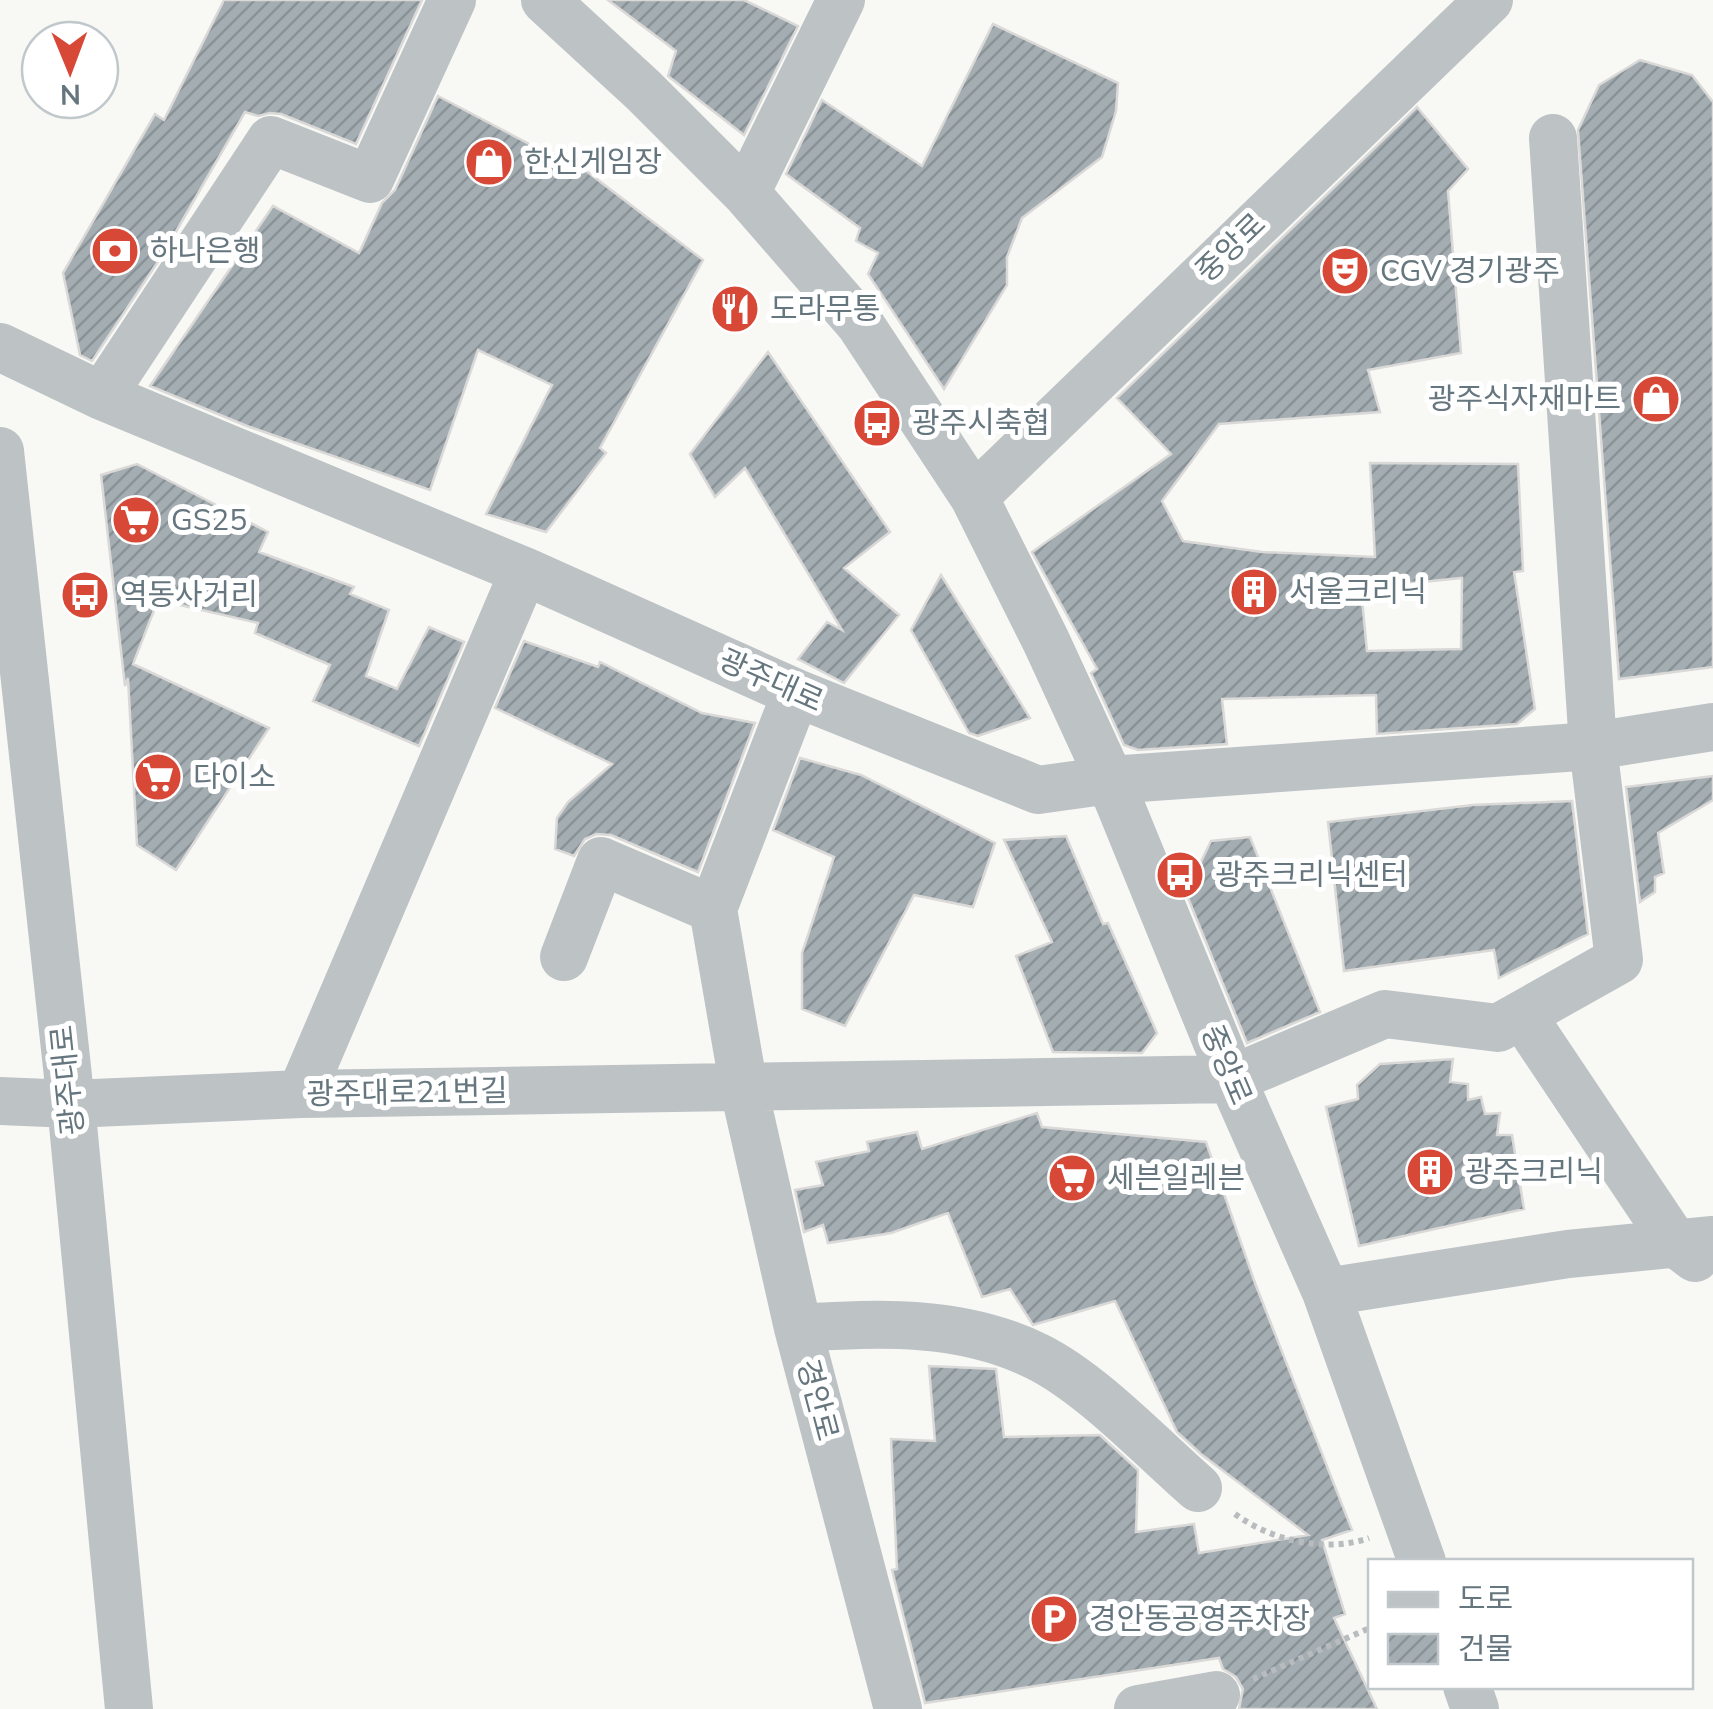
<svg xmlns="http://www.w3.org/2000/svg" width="1713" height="1709" font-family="'Nunito Sans','Noto Sans KR',sans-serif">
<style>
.building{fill:url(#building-hatch);stroke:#dad9d8;stroke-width:2.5;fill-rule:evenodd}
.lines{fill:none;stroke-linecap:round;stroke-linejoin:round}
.path{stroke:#b8bcbe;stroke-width:6;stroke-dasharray:5 5;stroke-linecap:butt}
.minor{stroke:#bdc2c5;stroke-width:48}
.labels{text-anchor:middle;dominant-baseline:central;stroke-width:10;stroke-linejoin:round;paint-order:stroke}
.poi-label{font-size:30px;fill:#65767e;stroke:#fff;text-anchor:start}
.street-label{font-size:30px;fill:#65767e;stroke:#fff}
</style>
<defs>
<pattern id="building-hatch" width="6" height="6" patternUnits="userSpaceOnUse" patternTransform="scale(2.5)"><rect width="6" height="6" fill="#a4aeb2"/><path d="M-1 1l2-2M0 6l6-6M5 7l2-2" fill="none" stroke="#899296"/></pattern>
</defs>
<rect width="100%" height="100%" fill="#f8f8f5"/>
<path class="building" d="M224,0H422L356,144L281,114L270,113L258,116L245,112L163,254L92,361L80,355L63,273L155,114L164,120Z
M608,0H744L798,26L744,135L668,76L676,51Z
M993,24L1118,83L1116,111L1102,157L1022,218L1007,257V285L944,389L868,274L878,253L856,241L860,228L786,174L822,100L922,166Z
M1640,60L1692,75L1713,102V667L1619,679L1578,130L1599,85Z
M438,96L575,168L577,164L703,260L600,448L606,453L546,532L486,514L552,385L478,350L430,490L247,426L150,386L273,206L359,253L382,203L395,190Z
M1417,107L1468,169L1448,191L1461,353L1368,370L1380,412L1219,424L1162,501L1183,541L1262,552L1375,557L1370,463L1518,464L1523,571L1514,572L1535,709L1517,724L1377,734L1376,695L1222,699L1227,744L1138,750L1124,745L1091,673L1097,669L1032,552L1171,454L1117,398ZM1462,578L1461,649L1367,651L1361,588Z
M768,352L890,532L844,568L899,615L844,683L798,659L827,622L842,630L745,468L715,497L690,454Z
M137,464L268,532L259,552L354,587L350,594L389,610L366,676L397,689L429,627L464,642L419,746L313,701L330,665L255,633L258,623L158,600L133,664L269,728L176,870L137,845L128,678L125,686L101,475Z
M941,575L1030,718L978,736L969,733L911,630Z
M524,641L598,667L600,662L702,713L755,723L698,872L611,835L596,834L585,839L574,856L555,849L557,818L568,802L612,764L495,708Z
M800,758L861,775L995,843L973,907L914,895L845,1026L802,1009V953L834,857L773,830Z
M1713,776V800L1658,833L1664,873L1655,877V892L1640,902L1626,787Z
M1572,801L1588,934L1499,978L1494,950L1344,971L1328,822L1473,805Z
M1066,836L1103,924L1108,923L1157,1033L1142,1053L1053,1052L1016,956L1052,942L1004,840Z
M1250,837L1320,1012L1247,1043L1186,893L1211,841Z
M1453,1059L1450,1082L1468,1084V1100L1481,1097L1485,1114L1500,1113L1497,1135H1512L1524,1209L1359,1246L1326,1107L1358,1099L1357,1085L1380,1064Z
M1037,1113L1042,1127L1206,1142L1255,1283L1352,1530L1322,1540L1345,1614L1334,1618L1377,1709H1239L1243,1689L1236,1677L1223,1669L1219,1658L925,1703L892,1570L897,1569L891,1439L935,1441L929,1366L996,1369L1004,1437L1100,1435L1138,1470L1136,1532L1194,1524L1199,1553L1308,1535L1201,1454L1177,1432L1115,1301L1033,1325L1010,1289L982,1297L948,1213L891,1233L828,1243L823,1225L804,1232L795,1190L823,1185L816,1162L869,1151L867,1142L917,1132L922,1149Z"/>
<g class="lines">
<path class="path" d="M1235,1514C1272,1541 1326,1553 1369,1538
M1253,1679L1370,1628"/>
<path class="minor" d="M545,0L643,90L746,193L860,324L974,497L1046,641L1110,780L1232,1079L1326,1292L1422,1562
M746,193L841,0
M0,347L102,396L524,571L796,693L1038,790L1110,780L1593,746L1713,727
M102,396L271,140L370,179L452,0
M0,451L71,1104L129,1709
M974,497L1489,0
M796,693L713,909L744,1089L798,1328L898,1709
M564,957L601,861L713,909
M1522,1015L1674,1242L1695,1258
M301,1094L524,571
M0,1101L71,1104L301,1094L1232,1079L1385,1014L1498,1028L1619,960L1593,746L1553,138
M1326,1292L1568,1254L1713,1240
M798,1328C881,1323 962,1319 1038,1357C1092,1384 1151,1447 1198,1488
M1467,1686L1475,1709
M1138,1709L1216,1695"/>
</g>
<defs>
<g id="shop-disc" transform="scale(2.5)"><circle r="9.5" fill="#d74837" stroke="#fff"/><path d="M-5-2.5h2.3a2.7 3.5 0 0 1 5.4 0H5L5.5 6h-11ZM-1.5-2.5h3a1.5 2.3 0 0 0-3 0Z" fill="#fff"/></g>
<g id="bank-disc" transform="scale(2.5)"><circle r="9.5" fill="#d74837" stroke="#fff"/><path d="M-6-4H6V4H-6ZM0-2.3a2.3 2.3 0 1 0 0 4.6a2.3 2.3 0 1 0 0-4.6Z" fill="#fff"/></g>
<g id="theatre-disc" transform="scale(2.5)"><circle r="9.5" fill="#d74837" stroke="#fff"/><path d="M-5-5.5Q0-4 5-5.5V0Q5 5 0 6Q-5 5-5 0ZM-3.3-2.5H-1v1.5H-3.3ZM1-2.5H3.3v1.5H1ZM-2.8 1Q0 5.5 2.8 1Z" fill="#fff"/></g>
<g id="restaurant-disc" transform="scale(2.5)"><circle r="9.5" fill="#d74837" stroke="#fff"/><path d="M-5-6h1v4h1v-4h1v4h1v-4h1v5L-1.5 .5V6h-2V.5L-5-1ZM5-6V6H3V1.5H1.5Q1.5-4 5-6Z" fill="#fff"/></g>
<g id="bus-disc" transform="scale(2.5)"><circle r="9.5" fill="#d74837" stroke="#fff"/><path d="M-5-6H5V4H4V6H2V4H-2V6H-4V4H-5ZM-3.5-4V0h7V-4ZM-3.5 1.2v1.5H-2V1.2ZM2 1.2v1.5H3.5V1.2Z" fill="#fff"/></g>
<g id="supermarket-disc" transform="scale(2.5)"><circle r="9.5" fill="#d74837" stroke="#fff"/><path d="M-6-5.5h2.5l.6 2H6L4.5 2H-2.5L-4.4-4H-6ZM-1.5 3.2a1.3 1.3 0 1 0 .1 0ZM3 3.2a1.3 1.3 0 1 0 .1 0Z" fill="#fff"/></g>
<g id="building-disc" transform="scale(2.5)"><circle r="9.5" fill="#d74837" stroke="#fff"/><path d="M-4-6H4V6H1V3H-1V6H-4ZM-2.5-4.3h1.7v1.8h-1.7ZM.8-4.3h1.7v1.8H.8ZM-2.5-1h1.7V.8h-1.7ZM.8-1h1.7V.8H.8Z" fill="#fff"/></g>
<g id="parking-disc" transform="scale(2.5)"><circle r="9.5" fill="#d74837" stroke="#fff"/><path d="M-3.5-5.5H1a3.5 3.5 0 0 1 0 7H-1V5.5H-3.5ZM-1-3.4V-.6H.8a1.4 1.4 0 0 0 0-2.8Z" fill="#fff"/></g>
</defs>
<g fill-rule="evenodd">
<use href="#shop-disc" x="489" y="162"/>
<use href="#bank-disc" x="115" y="251"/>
<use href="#theatre-disc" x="1345" y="271"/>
<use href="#restaurant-disc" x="735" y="309"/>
<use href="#shop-disc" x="1656" y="399"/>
<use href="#bus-disc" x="877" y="423"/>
<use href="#supermarket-disc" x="136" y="520"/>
<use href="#building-disc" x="1254" y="592"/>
<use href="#bus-disc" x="85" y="595"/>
<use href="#supermarket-disc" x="158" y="777"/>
<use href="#bus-disc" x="1180" y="875"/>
<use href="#building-disc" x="1430" y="1172"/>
<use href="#supermarket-disc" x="1072" y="1178"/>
<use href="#parking-disc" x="1054" y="1619"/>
</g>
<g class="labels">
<g class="poi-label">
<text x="524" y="162">한신게임장</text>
<text x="150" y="251">하나은행</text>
<text x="1380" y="271">CGV 경기광주</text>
<text x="770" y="309">도라무통</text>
<text x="1621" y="399" text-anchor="end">광주식자재마트</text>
<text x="912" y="423">광주시축협</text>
<text x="171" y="520">GS25</text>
<text x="1289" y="592">서울크리닉</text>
<text x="120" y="595">역동사거리</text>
<text x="193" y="777">다이소</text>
<text x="1215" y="875">광주크리닉센터</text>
<text x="1465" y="1172">광주크리닉</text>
<text x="1107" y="1178">세븐일레븐</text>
<text x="1089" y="1619">경안동공영주차장</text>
</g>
<g class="street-label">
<text transform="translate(1231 248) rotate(-44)">중앙로</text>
<text transform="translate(771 681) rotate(24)">광주대로</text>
<text transform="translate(1226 1065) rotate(67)">중앙로</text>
<text transform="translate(68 1080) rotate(-96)">광주대로</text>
<text transform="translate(407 1093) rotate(-1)">광주대로21번길</text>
<text transform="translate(817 1400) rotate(75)">경안로</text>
</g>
</g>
<rect x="1368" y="1559" width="325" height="130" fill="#ffffff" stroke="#c1c8cb" stroke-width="2.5"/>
<rect x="1388" y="1592" width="50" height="15" fill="#bdc2c5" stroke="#c1c8cb" stroke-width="2.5"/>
<text x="1458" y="1609" font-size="30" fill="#65767e">도로</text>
<rect x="1388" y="1634" width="50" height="30" fill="url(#building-hatch)" stroke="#c1c8cb" stroke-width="2.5"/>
<text x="1458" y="1659" font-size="30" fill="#65767e">건물</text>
<g transform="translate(70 70) rotate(179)"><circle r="48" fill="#ffffff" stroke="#c1c8cb" stroke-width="2.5"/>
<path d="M0-8L18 38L0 25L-18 38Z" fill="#d74837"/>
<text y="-15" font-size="28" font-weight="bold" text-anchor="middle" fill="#65767e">N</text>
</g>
</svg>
